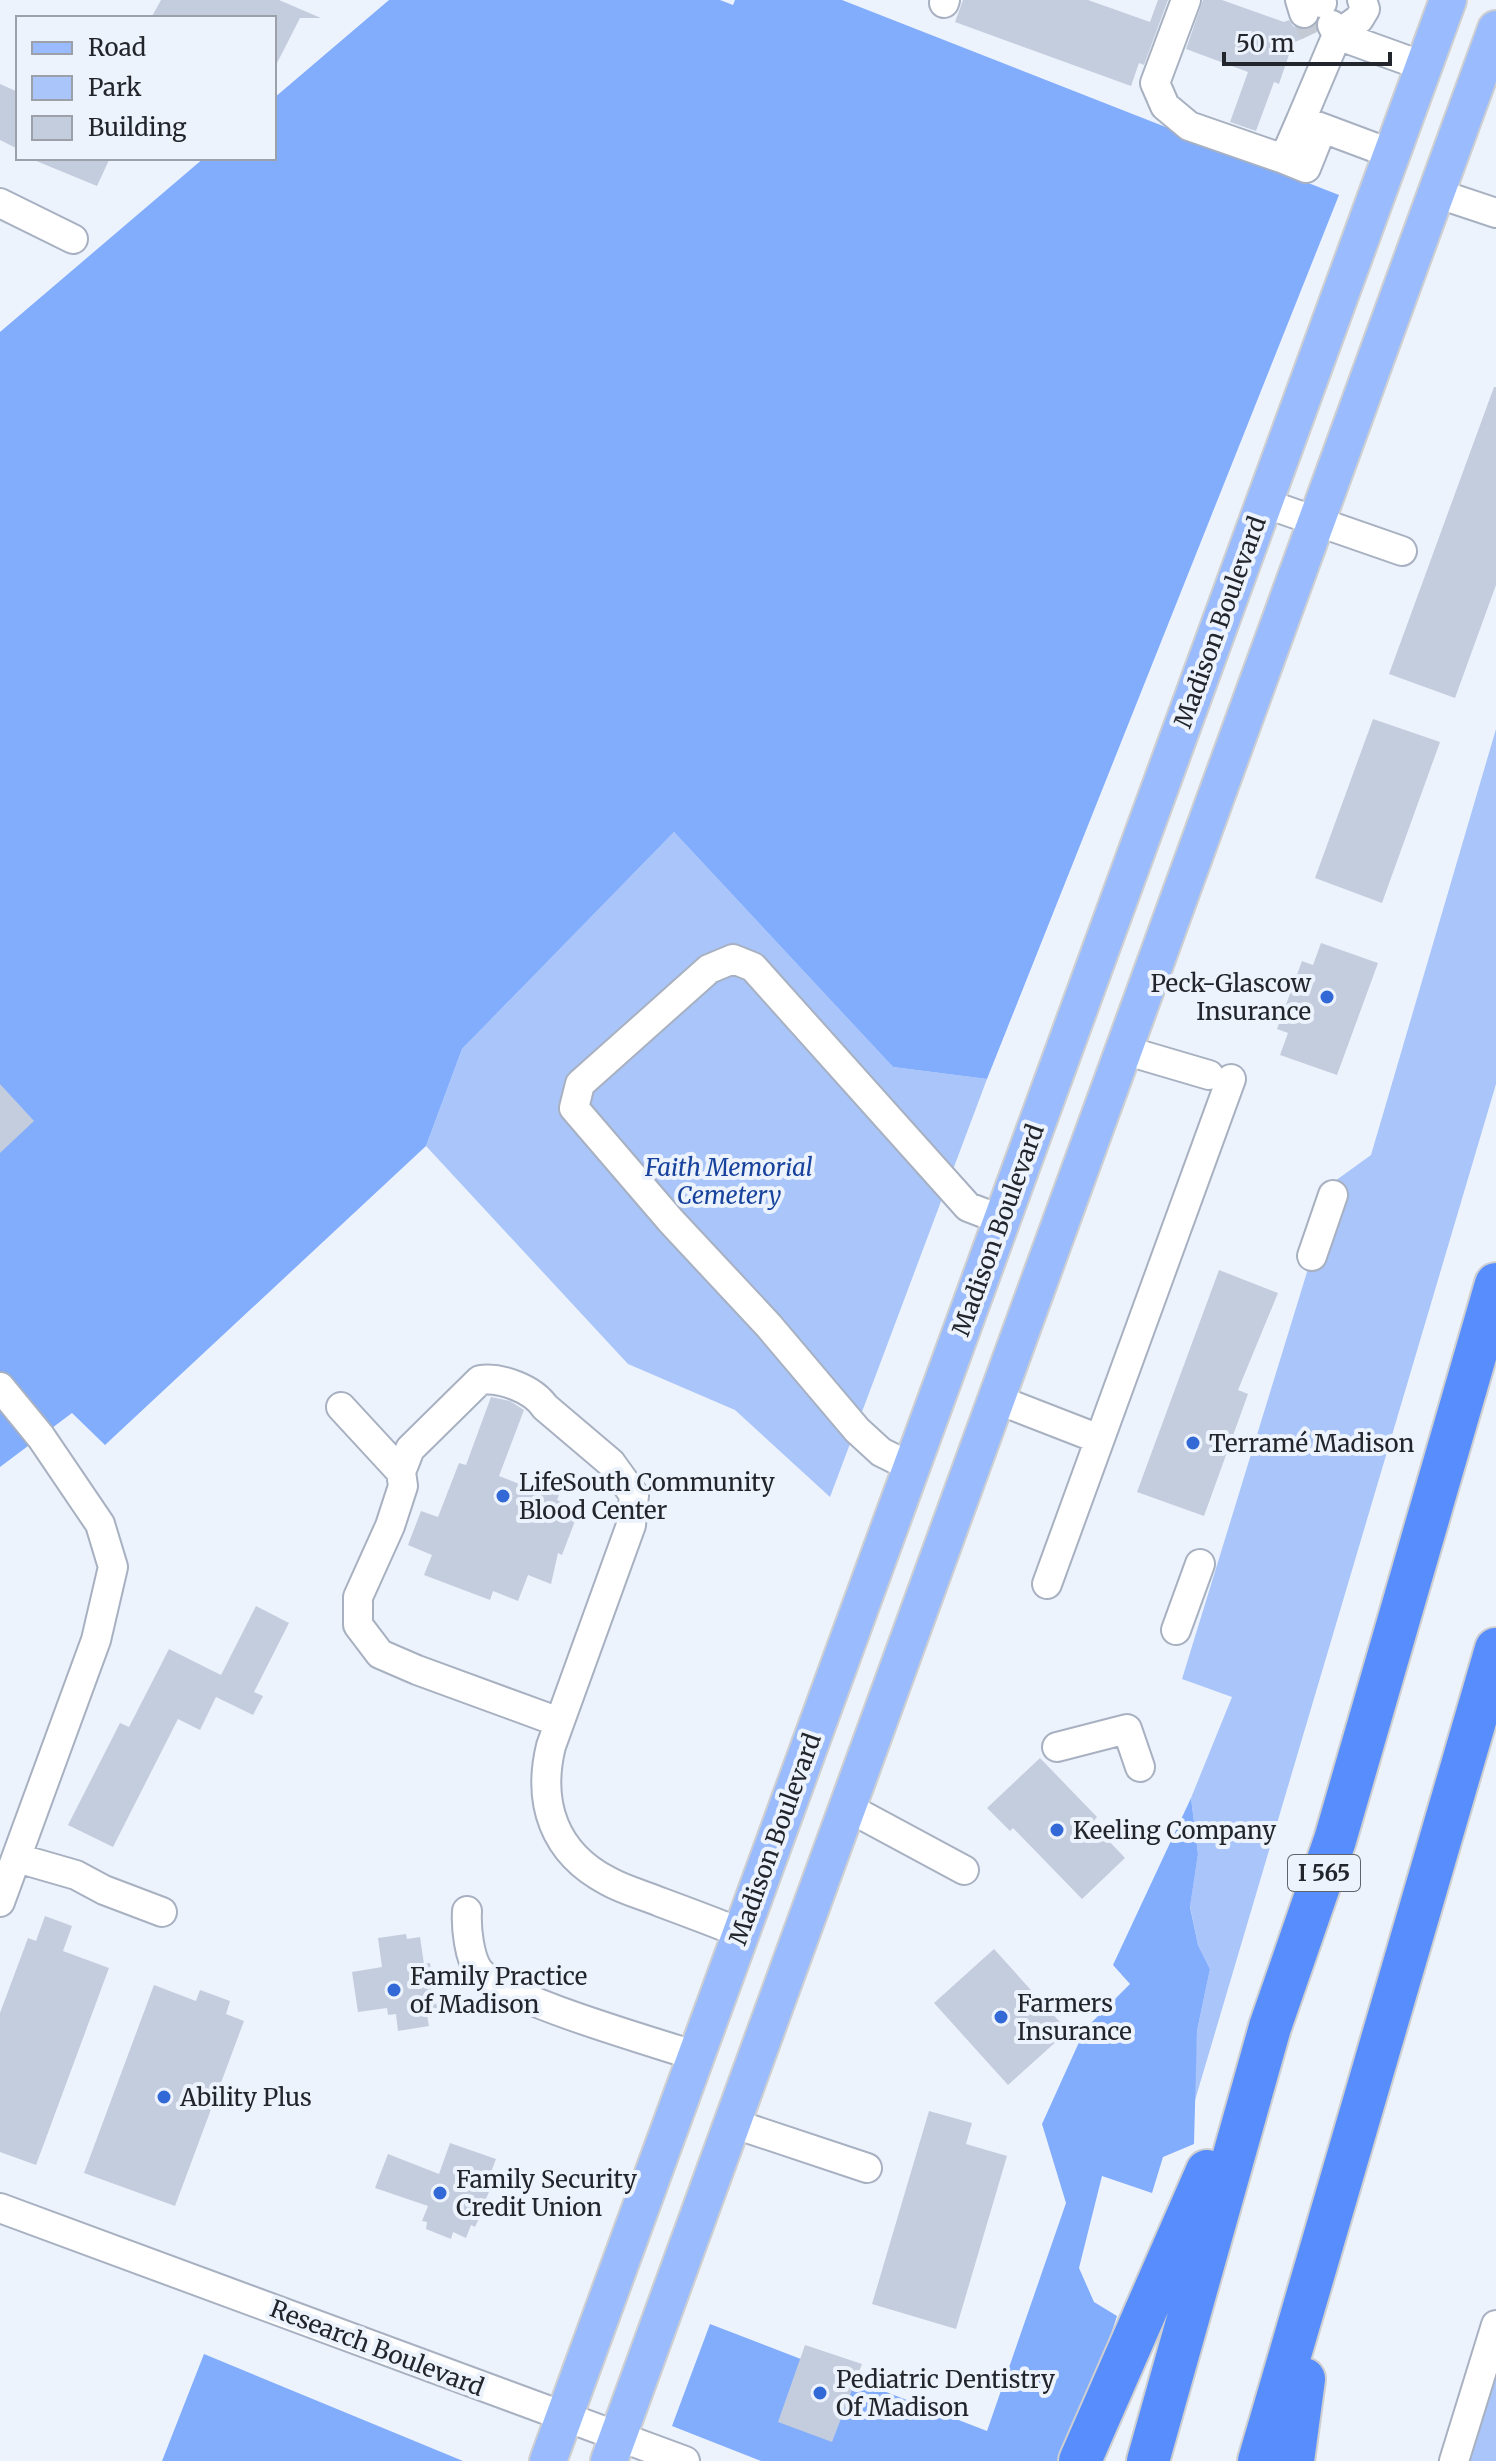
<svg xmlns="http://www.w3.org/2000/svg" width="1496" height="2461" font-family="Merriweather,serif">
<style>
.green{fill:#a9c5f9}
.forest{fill:#82acfc}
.building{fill:#c4cdde}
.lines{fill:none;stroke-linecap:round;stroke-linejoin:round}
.minor-tunnel{stroke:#c4cad3;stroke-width:28;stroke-dasharray:28 14;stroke-linecap:butt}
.minor-casing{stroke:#a8b1c1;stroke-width:32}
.major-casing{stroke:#cecfd0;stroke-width:40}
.highway-casing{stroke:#cecfd0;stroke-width:46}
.minor{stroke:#fff;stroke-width:28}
.major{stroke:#9abbfd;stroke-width:36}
.highway{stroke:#578dfc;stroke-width:42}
.poi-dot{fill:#3369d7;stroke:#edf3fd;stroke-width:3}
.labels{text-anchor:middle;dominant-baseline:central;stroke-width:8;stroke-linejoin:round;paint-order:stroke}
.shield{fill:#edf3fd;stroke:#5f636a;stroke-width:2}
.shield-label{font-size:22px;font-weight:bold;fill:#22252b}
.street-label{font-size:24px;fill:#22252b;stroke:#edf3fd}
.poi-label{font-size:24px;fill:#22252b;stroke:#edf3fd;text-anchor:start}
.park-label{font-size:24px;font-style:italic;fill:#17429d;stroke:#edf3fd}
</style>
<rect width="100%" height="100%" fill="#edf3fd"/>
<path class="green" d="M1496,729V1084L1193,2107L1197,2031L1210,1969L1198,1945L1190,1906L1198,1854L1191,1798L1232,1697L1182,1679L1335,1181L1371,1155Z
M674,832L893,1067L987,1079L830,1497L735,1410L628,1364L426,1146L462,1049Z
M1496,2372V2461H1469Z"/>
<path class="forest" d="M389,0H720L733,5L735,0H842L1339,195L987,1079L893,1067L674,832L462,1049L426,1146L105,1445L72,1413L0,1467V332L204,158H274V98Z
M1191,1798L1198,1854L1190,1907L1198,1945L1210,1969L1197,2031L1194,2144L1163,2157L1152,2193L1102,2176L1079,2268L1094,2302L1117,2316L1069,2461H761L672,2426L710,2324L987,2431L1066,2203L1042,2124L1085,2029L1130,1984L1113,1965Z
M204,2354L463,2461H162Z"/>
<path class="building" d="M161,0H279L321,18H300L274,69V18H151Z
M963,0H1088L1150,22L1158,0H1168L1144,65L1139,63L1131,86L955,22Z
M1203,0H1222L1284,22L1289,20L1293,26L1301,30L1315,25L1317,32L1293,43L1279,84L1274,82L1256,131L1230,122L1248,72L1186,49Z
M0,84L18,92V149L0,140Z
M29,158H110L97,186Z
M1494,387H1496V585L1455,698L1389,674Z
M1373,719L1440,742L1382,903L1315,878Z
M1321,943L1378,963L1337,1075L1280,1055L1288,1033L1277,1029L1302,961L1313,965Z
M0,1084L34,1121L0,1153Z
M1219,1270L1278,1293L1238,1390L1248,1394L1204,1516L1137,1492Z
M491,1397L510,1401L524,1410L499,1476L532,1489L534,1483L560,1492L557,1500L572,1506L567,1518L575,1521L562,1555L558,1553L551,1584L528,1575L518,1601L493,1591L490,1600L424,1575L432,1555L408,1545L421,1511L438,1517L459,1463L466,1465Z
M256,1606L289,1623L254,1692L263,1696L253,1715L216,1697L200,1730L178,1719L113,1847L68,1825L120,1723L129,1727L169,1649L221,1675Z
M1040,1758L1097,1817L1092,1823L1125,1858L1082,1899L1013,1828L1010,1831L987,1808Z
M45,1916L72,1926L63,1951L109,1968L36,2165L0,2152V2013L28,1938L36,1941Z
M406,1934L407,1939L420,1937L424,1964L430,1963L437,2008L426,2009L429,2026L398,2031L396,2014L388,2015L387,2008L358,2012L352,1972L382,1967L378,1938Z
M994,1949L1068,2031L1008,2085L934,2003Z
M154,1985L196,2001L200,1990L230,2001L226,2014L244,2021L175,2206L84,2173Z
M929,2111L972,2123L966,2144L1007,2156L956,2329L872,2304Z
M450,2143L496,2159L486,2185L491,2187L486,2199L488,2200L475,2227L471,2225L466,2238L453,2232L451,2239L426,2229L427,2222L422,2221L428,2206L375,2188L388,2154L439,2174Z
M805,2345L862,2364L832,2442L778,2422Z"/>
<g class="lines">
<path class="minor-tunnel" d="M1304,13L1314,33"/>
<g class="minor-casing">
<path id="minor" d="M1186,0L1155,83L1165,106L1189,126L1284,159L1301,120L1392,154
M1300,0L1304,13
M1320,0L1322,3
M944,3L945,0
M1332,25L1337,35L1359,19L1365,9L1362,0
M1301,120L1337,35L1423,66
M1284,159L1306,168L1322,128
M1436,193L1496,213
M0,203L73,239
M1264,503L1402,551
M1124,1050L1209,1075
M1312,1256L1333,1195
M0,1387L41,1437L100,1524L113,1567L96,1640L0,1902
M996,1399L1099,1439
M341,1407L401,1472
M911,1467L881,1452L857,1430L769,1326L671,1221L574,1108L580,1084L709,969L733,959L753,967L968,1207L1002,1220
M1047,1584L1231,1079
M1176,1630L1200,1564
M559,1722L417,1670L380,1654L358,1625V1597L390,1526L403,1486L401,1472L410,1449L480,1380C501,1377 533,1389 545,1407L611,1463L634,1495L631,1525L551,1746C537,1803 554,1853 608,1881C624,1890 643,1895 660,1902C687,1912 714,1922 741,1933
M1057,1747L1127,1729L1140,1767
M847,1807L964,1870
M17,1858L76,1875L104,1890L162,1912
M467,1911C466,1927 469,1958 479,1971C502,1999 654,2042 696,2056
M732,2123L867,2168
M0,2208L685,2461
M1454,2461L1496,2325"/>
</g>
<g class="major-casing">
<path id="major" d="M548,2461L1448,0
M609,2461L1496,29"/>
</g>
<g class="highway-casing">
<path id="highway" d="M1080,2461L1207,2171
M1148,2461L1270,2027L1335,1840L1496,1284
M1259,2461L1496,1649
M1293,2461L1304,2379"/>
</g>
<use href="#minor" class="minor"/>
<use href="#major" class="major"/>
<use href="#highway" class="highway"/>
</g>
<g class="poi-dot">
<circle cx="1327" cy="997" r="8"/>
<circle cx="1193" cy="1443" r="8"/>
<circle cx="503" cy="1496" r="8"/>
<circle cx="1057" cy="1830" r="8"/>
<circle cx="394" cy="1990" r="8"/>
<circle cx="1001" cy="2017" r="8"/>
<circle cx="164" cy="2097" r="8"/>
<circle cx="440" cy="2193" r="8"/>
<circle cx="820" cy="2393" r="8"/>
</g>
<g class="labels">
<rect class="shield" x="1288" y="1855" width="72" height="36" rx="6"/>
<g class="shield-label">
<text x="1324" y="1873">I 565</text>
</g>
<g class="street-label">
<text transform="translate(1220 622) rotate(-70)">Madison Boulevard</text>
<text transform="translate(998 1230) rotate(-70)">Madison Boulevard</text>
<text transform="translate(775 1839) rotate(-70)">Madison Boulevard</text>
<text transform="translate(377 2348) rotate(21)">Research Boulevard</text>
</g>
<g class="poi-label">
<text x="1311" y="983" text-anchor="end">Peck-Glascow<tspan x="1311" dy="28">Insurance</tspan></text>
<text x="1209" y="1443">Terramé Madison</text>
<text x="519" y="1482">LifeSouth Community<tspan x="519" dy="28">Blood Center</tspan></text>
<text x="1073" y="1830">Keeling Company</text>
<text x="410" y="1976">Family Practice<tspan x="410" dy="28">of Madison</tspan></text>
<text x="1017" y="2003">Farmers<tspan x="1017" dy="28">Insurance</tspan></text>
<text x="180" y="2097">Ability Plus</text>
<text x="456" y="2179">Family Security<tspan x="456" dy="28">Credit Union</tspan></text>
<text x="836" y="2379">Pediatric Dentistry<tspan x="836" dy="28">Of Madison</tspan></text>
</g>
<g class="park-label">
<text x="729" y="1167">Faith Memorial<tspan x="729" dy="28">Cemetery</tspan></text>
</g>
</g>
<rect x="16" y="16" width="260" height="144" fill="#edf3fd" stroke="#9ca1a9" stroke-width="2"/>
<rect x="32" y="42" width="40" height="12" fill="#9abbfd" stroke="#9ca1a9" stroke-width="2"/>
<text x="88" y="56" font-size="24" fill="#22252b">Road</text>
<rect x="32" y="76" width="40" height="24" fill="#a9c5f9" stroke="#9ca1a9" stroke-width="2"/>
<text x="88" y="96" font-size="24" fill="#22252b">Park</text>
<rect x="32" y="116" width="40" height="24" fill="#c4cdde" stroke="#9ca1a9" stroke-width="2"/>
<text x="88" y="136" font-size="24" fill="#22252b">Building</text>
<path d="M1224 52v12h166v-12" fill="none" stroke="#22252b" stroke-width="4"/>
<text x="1236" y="52" font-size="24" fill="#22252b" stroke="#edf3fd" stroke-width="6" paint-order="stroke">50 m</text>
</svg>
